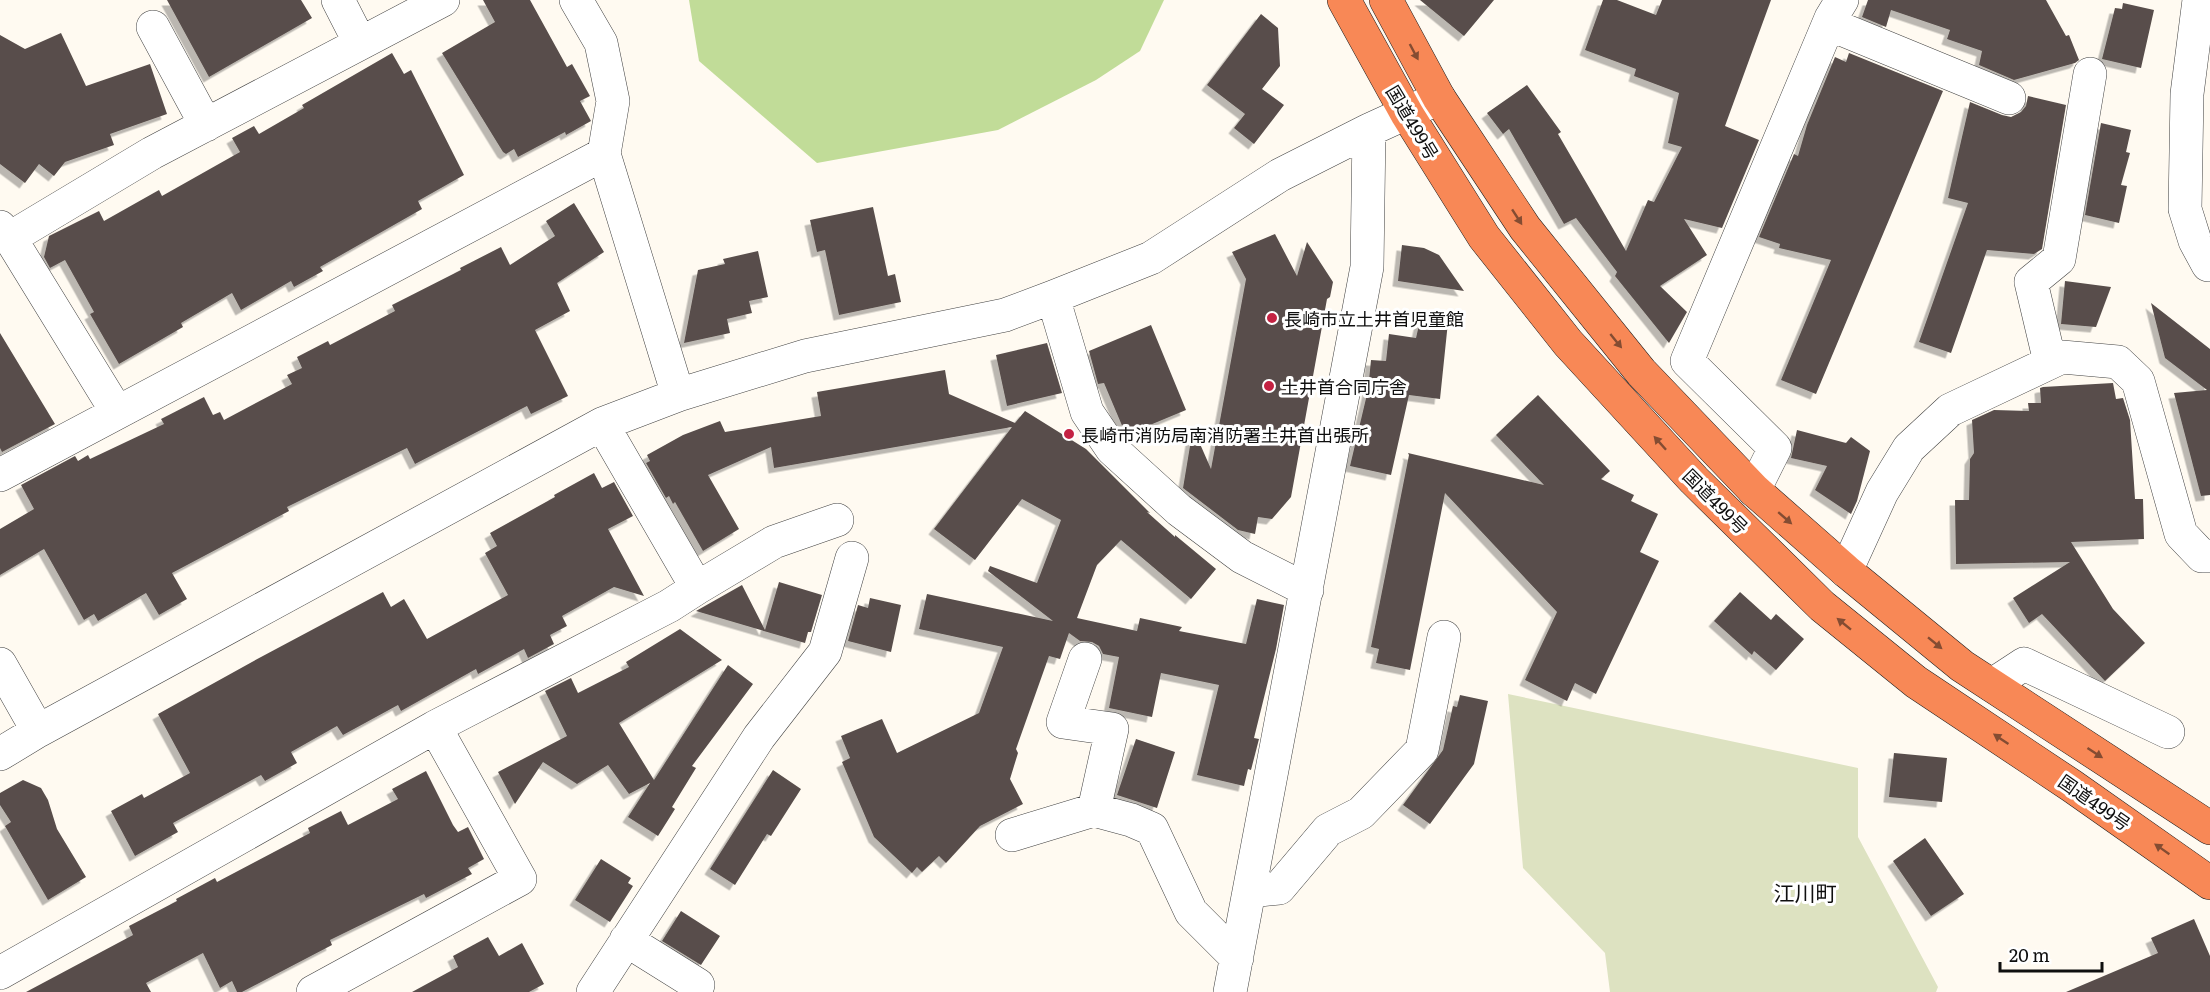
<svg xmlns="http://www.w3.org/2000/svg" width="2210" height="992" font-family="Literata,'Noto Sans JP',serif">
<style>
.forest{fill:#c1dc98}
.cemetery{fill:#dde2c1}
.building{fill:#584e4b;filter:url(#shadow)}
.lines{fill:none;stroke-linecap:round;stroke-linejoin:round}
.minor-casing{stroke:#424242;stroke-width:34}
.highway-casing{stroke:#202020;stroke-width:34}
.minor{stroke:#fff;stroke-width:33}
.highway{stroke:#f88856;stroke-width:33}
.oneway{fill:#844c32}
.poi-dot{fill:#c42242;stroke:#fff;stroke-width:2}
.labels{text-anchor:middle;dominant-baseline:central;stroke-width:6;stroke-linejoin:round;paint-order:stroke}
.street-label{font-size:18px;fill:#0f0f0f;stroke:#fff}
.poi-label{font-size:18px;fill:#0f0f0f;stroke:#fff;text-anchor:start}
.quarter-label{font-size:21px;fill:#0f0f0f;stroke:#fff}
</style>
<defs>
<filter id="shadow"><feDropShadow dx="-5.5" dy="5.5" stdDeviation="0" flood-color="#0004"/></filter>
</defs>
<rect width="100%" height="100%" fill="#fffaf1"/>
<path class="forest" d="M689,0H1164L1140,51L1096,80L998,130L817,163L699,61Z"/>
<path class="cemetery" d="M1508,694L1858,768V837L1938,987L1936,992H1610L1605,953L1523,868Z"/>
<path class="building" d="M167,0H301L312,18L209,77Z
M483,0H530L567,67L572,64L590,96L580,101L591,121L566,135L565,132L518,157L514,149L506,154L503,152L442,53L495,22Z
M1420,0H1494L1464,36Z
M1603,0H1617L1656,15L1662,0H1771L1725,126L1759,140L1722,228L1684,219L1707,255L1660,286L1687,312L1669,343L1615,276L1617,272L1576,218L1564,224L1509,129L1503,134L1487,113L1527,85L1561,132L1558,134L1626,251L1648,200L1654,202L1682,147L1668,143L1679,93L1634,76L1636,69L1585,50Z
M1868,0H2046L2066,36L2069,35L2079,60L2075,63L2014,80L1979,65L1982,51L1947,39L1950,30L1891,10L1886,27L1862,17Z
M2123,3L2154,10L2141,68L2102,59L2115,8L2122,9Z
M1261,14L1278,28L1280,66L1262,89L1284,105L1254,144L1234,128L1245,114L1207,85Z
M61,33L86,86L150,64L167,114L110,134L114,145L65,162L54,176L39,164L25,183L0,164V35L25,49Z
M392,53L404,74L411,70L464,175L418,201L422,209L320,267L323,271L294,287L291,281L241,310L232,293L181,323L183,327L119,364L90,314L94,312L65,260L50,268L44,257L49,236L99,211L104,221L159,190L162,196L240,152L232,138L254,126L259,134L304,108L302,105Z
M1849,53L1943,91L1816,394L1781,380L1831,260L1779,248L1780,244L1759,237L1794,154L1798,156L1807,125L1835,57L1846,62Z
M2028,96L2066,105L2042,249L2034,254L1987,250L1951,353L1919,342L1968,203L1948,198L1970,102L2002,115L2011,117L2021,112L2026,106Z
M2101,123L2131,130L2126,152L2130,153L2121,185L2127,186L2119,223L2085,215Z
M574,203L604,252L557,283L570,311L535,330L568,396L531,414L527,406L415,464L407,448L287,507L289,511L172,573L187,599L159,615L146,593L98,621L94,614L84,620L44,549L0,575V529L34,509L21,485L75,456L78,461L88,455L90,459L164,424L161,419L204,397L213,415L220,412L224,420L292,384L287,375L302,368L297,357L328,341L330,345L395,311L392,305L461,270L460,268L501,247L510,265L555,236L546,221Z
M873,207L888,276L895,274L901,302L839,315L825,250L817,252L810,220Z
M1275,234L1297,276L1307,242L1333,282L1330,297L1327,299L1291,497L1272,519L1258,517L1255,534L1238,530L1183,488L1193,428L1211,469L1246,279L1232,252Z
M1402,245L1424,248L1439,255L1464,291L1398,281Z
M758,251L768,297L749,301L752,313L727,319L730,333L684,343L698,270L725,264L723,259Z
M2065,281L2111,287L2096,327L2061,324Z
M2151,303L2210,349V495L2201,496L2174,393L2207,390L2165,358Z
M1421,316L1448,322L1440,399L1409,395L1391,475L1350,466L1368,390L1371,360L1386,361L1389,334L1416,338Z
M1151,325L1186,410L1126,435L1104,383L1098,384L1089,351Z
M0,333L55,424L2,452L0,448Z
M1047,343L1062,393L1007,406L996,355Z
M945,370L949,394L1015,423L1025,411L1086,449L1150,513L1147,512L1175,537V535L1216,569L1191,599L1121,540L1097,565L1077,618L1137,631L1140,618L1182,627L1179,631L1246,644L1257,599L1284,605L1276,649L1254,738L1259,739L1251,770L1248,769L1244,786L1197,775L1219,685L1161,673L1152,717L1109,708L1119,657L1103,654L1099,646L1092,642L1080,641L1069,633L1060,659L1049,656L1016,749L1018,753L1010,779L1023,804L980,826L946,863L939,856L922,872L917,867L912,873L874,837L842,762L850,758L841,736L882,719L897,753L979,713L1003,647L919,629L927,594L1053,621L988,571L990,566L1037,583L1061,520L1022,499L975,560L934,529L1012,427L774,468L771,447L708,475L739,529L703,551L675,502L673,504L669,496L666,498L646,463L650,461L647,455L683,435L720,421L725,432L821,416L817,392Z
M2113,383L2116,399L2123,398L2130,420L2135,499H2143L2144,539L2071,542L2113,609L2145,643L2105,681L2042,614L2029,623L2013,598L2070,562L1956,564L1955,500H1969L1970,459L1974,453L1972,420L1994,410L2029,411L2028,403H2041L2040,388L2043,387Z
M1538,395L1610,471L1601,479L1634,495L1631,501L1658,514L1640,552L1659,561L1596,694L1575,683L1567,701L1525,680L1557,612L1445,493L1410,670L1376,663L1379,649L1371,647L1409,455L1408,453L1544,485L1496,435Z
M1797,430L1846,443L1851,437L1870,451L1857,501L1851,514L1815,490L1827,466L1791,458Z
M594,473L602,488L614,482L633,516L608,529L644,596L614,587L562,616L567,626L550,635L554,644L528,658L524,649L478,674L476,669L401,711L398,705L343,735L337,726L291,752L297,763L265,781L261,775L173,823L178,832L135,856L111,811L142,794L144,798L190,773L158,714L261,657L383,592L391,607L404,599L427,639L508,595L485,553L497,546L490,533L555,497L554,495Z
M779,582L822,595L811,632H808L805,643L696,611L742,585L765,630Z
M1740,592L1771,620L1776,614L1804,639L1776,670L1754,651L1752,655L1714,621Z
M870,598L901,605L891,652L848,641L858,605L868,608Z
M680,629L722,660L619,723L654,780L728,665L753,684L692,766L696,768L672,807L675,809L658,836L628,817L650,783L629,794L608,765L577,784L543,762L515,804L498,772L567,736L545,691L571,678L578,693L629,667L626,662Z
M1460,695L1488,701L1474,764L1430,824L1403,805L1443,750L1453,706L1457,707Z
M1136,739L1175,752L1157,808L1117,795Z
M1894,753L1947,758L1942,802L1889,797Z
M773,770L801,789L771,836L767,834L735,885L710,869Z
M426,771L453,825L458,832L468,827L484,859L468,868L472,874L426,898L424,894L330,940L332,945L242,992H237L232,981L220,988L203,953L146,983L151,992H26L133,935L129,926L177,901L176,899L215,878L217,882L310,833L308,828L341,811L348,825L398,799L392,789Z
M23,780L41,788L48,800L57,829L86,877L48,900L5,826L11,822L0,805V793Z
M1925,838L1964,894L1931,916L1893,861Z
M601,859L631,878L628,883L633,886L610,922L575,900Z
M681,911L720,936L701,965L662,941Z
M2194,919L2210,956V992H2066L2158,953L2151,938Z
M488,937L499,956L522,943L544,984L529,992H412L458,967L453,956Z"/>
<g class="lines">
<g class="minor-casing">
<path id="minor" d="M338,0L360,43
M576,0L601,43L613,101L604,154L678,395
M2199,0L2187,94L2185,209L2195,241L2208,265
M1829,24L2009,98
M153,27L206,125
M0,227L10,238L117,412
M10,238L152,153L443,0
M1053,297L1087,412L1112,449L1179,510L1242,557L1307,590
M2050,362L2031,282L2059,259L2090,74
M0,475L604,154
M1754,490L1775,448L1687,361L1831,18L1842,0
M1846,571L1882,492L1909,448L1950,410L2062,357L2118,362L2138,381L2181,534L2202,556H2210
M697,588L774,542L837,520
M1085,659L1063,722L1112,729L1094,810
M0,664L38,731
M1992,685L2024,664L2168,732
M0,754L38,731L602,424L678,395L805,356L1005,315L1053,297L1151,258L1280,175L1369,130L1439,98
M1012,835L1094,810L1131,820L1152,829L1191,912L1237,958
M1250,891L1279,888L1328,830L1361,813L1422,750L1444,637
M626,940L698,985
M0,973L435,727
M313,992L520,879L435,727L669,606L697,588L602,424
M593,992L759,737L825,652L852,558
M1230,992L1367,267L1369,130"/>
</g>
<g class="highway-casing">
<path id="highway" d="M1344,0L1407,114L1484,237L1568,343L1694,480L1822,606L1916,682L2072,786L2210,883
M1386,0L1439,98L1525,228L1641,372L1754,490L1846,571L1962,666L2210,828"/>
</g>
<use href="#minor" class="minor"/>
<use href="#highway" class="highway"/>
</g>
<defs><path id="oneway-solid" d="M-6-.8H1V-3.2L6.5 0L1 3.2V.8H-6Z" transform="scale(1.5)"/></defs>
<g class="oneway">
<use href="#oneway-solid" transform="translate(1414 52) rotate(62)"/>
<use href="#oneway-solid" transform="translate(1517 217) rotate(57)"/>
<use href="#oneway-solid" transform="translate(1616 341) rotate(51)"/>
<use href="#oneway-solid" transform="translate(1660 443) rotate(-132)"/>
<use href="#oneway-solid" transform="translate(1785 518) rotate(41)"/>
<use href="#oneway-solid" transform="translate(1844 624) rotate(-141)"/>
<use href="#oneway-solid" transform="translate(1935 643) rotate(39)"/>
<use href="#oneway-solid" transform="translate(2001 739) rotate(-146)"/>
<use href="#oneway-solid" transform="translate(2095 753) rotate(33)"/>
<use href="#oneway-solid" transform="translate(2162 849) rotate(-145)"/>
</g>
<g class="poi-dot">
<circle cx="1272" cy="318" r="6"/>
<circle cx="1269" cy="386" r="6"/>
<circle cx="1069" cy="434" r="6"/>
</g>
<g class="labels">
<g class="street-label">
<text transform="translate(1413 122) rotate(59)">国道499号</text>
<text transform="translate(1716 501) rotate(45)">国道499号</text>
<text transform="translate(2095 802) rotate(35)">国道499号</text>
</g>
<g class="poi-label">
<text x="1284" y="318">長崎市立土井首児童館</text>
<text x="1281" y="386">土井首合同庁舎</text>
<text x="1081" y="434">長崎市消防局南消防署土井首出張所</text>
</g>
<g class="quarter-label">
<text x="1805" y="891">江川町</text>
</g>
</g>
<path d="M2000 962v9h102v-9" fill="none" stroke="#0f0f0f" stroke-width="3"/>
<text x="2009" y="962" font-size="18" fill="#0f0f0f" stroke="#ffffff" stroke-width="4.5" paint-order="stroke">20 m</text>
</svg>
